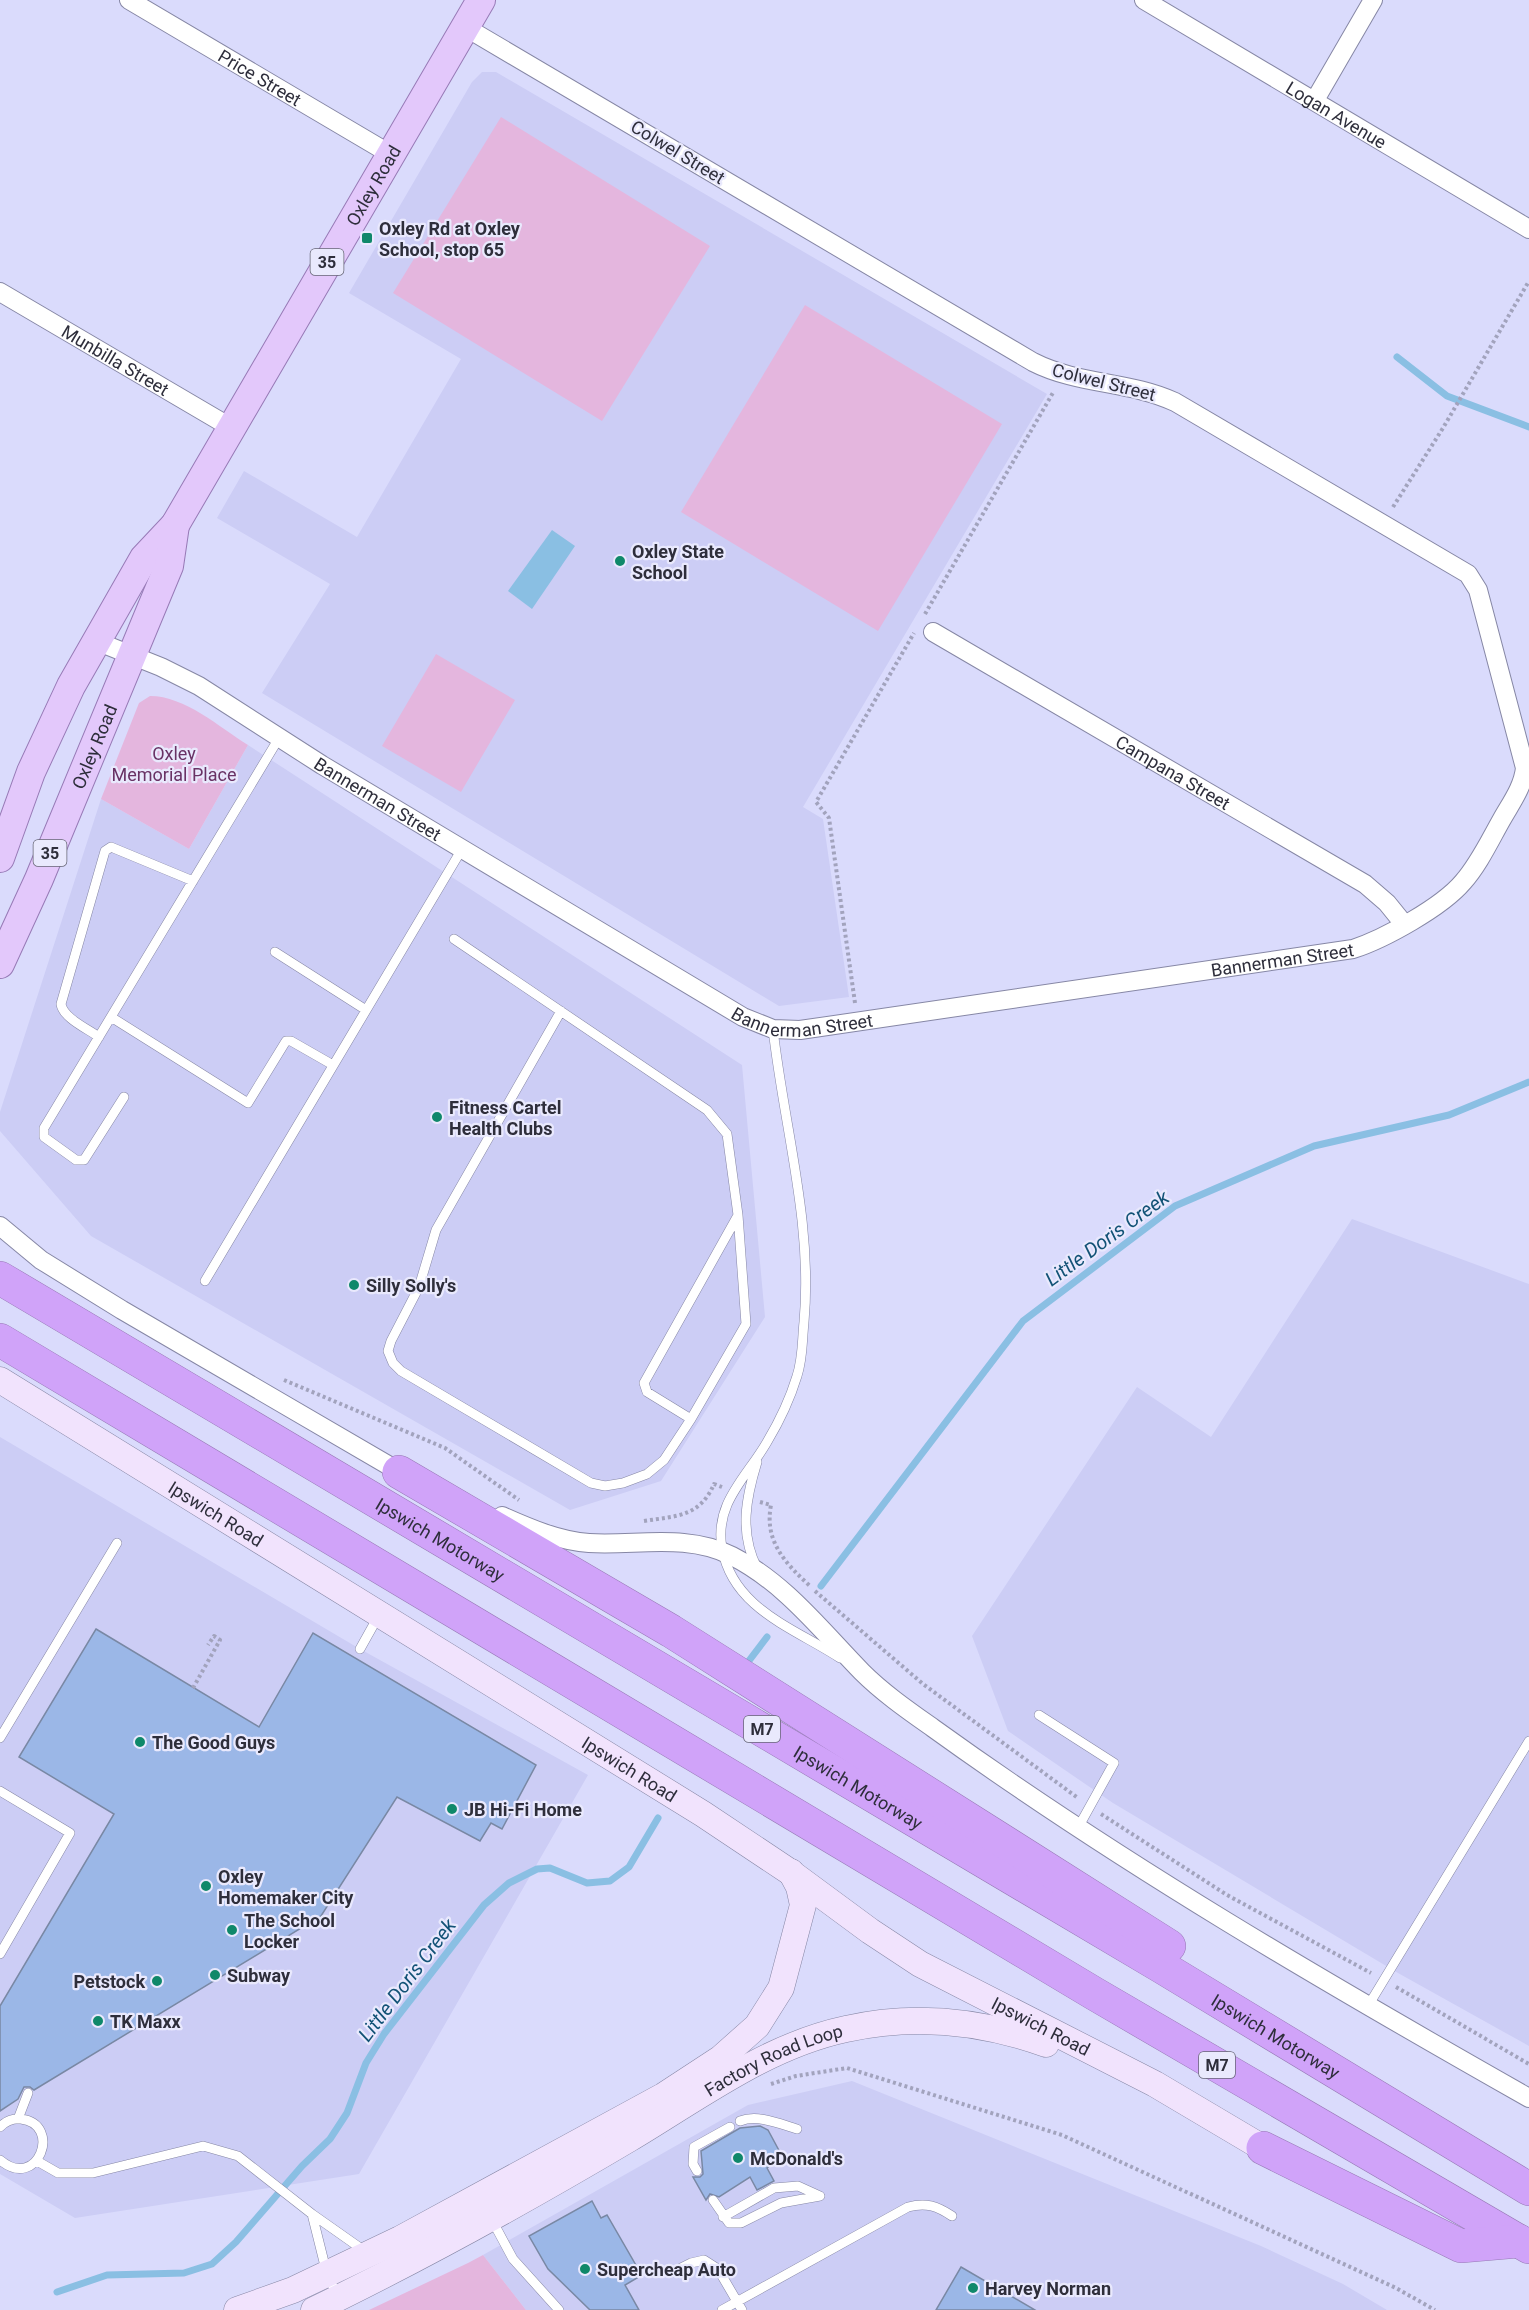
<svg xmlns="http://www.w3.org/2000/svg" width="1529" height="2310" font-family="Roboto,sans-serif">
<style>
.built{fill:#cccdf5}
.green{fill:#e4b6de}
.water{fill:#8abfe3}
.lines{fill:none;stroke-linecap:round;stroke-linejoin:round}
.stream{stroke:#8abfe3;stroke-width:7}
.building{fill:#9bb7e7;stroke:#7988a4;stroke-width:1.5}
.service-casing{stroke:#8687a5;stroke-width:10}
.minor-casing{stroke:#8687a5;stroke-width:20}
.secondary-casing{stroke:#8687a5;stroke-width:27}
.primary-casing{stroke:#977ab6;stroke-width:30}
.motorway-casing{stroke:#977ab6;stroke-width:34}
.path{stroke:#a2a3bd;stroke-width:4;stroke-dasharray:3 3;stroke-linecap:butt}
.service{stroke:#fff;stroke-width:9}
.minor{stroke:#fff;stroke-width:18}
.secondary{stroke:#f1e3fd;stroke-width:26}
.primary{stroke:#e3c8fb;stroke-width:28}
.motorway{stroke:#d0a3f9;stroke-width:33}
.poi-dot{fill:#0f886a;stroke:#e9e9fd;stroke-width:2}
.labels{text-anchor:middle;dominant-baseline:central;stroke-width:4.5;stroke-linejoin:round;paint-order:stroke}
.shield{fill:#e9e9fd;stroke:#666675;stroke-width:1.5}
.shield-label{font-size:16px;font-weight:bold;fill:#2e2e3b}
.street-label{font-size:18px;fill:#2e2e3b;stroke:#e9e9fd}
.poi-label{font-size:18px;font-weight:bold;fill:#2e2e3b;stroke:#e9e9fd;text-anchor:start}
.park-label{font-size:18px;fill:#693265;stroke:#e9e9fd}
.water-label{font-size:20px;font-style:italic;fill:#125276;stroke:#e9e9fd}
</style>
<rect width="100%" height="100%" fill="#dadbfc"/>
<path class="built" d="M482,72H496L1047,394L803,807L823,819L849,997L779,1006L262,693L330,584L217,518L244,471L357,537L461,359L349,293L472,82Z
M248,745L742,1065L765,1317L661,1481L570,1510L91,1236L0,1131V1112L101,799L189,849Z
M1352,1219L1529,1284V2046L1398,1973L1113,1803L1008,1731L972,1636L1137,1387L1211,1437Z
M0,1437L360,1649L588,1775L359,2174L75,2218L0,2174Z
M852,2081L1261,2246L1343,2284L1387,2310H526L483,2255L748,2105Z"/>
<path class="green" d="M501,117L710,246L602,421L393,293Z
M805,305L1002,424L878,631L681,512Z
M436,654L515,700L461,792L382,746Z
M150,696C185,696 219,727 248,745L189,849L101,799L139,703Z
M483,2255L526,2310H369L468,2263Z"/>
<path class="water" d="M552,530L575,546L532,609L508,591Z"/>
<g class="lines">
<path class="stream" d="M1397,357L1447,396L1529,427
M821,1586L1023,1321L1175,1206L1314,1146L1449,1115L1529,1082
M748,1662L767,1637
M57,2292L107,2275L184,2273L212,2264L236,2242L302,2166L330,2139L347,2113L366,2063L384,2034L484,1905L509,1883L537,1869L550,1868L587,1883L610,1881L629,1867L658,1818"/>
</g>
<path class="building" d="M96,1629L259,1727L313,1633L536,1765L502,1829L491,1823L480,1841L397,1797L321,1916L34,2090L30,2087H24L18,2099L0,2111V2006L114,1814L19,1757Z
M760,2126L768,2130L782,2156L767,2168L774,2181L757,2190L750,2177L719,2197L710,2194L706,2200L693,2177H700L703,2174L701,2151L740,2128Z
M592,2201L601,2218L607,2215L637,2267L632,2270L637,2278L625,2285L639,2310H590L548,2269L529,2236Z
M961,2267L1035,2310H936Z"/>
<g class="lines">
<g class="service-casing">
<path id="service" d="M454,939L707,1110L727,1134L738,1215L746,1324L691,1419L664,1460L647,1474L623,1483L605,1486L591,1483L401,1371L393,1363L388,1351L391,1341L419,1287L436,1230L561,1011
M275,952L366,1010
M111,1017L248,1103L286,1041H291L333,1065
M773,1029C784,1127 813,1223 804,1322C802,1341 803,1358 797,1376C790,1399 779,1422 767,1442C747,1477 714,1503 722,1548C733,1609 794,1628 840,1658
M99,1037C88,1029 63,1018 61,1004L105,851L111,847L193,881
M124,1097L84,1160H76L44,1137V1128L279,738
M205,1281L462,849
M691,1419L647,1392L644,1383L737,1217
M757,1462C746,1498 739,1532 757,1568
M360,1649L379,1615
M1039,1715L1114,1763L1079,1826
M0,1738L117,1543
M0,1791L70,1833L0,1954
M1368,2006L1529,1741
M18,2119L28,2093
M740,2121C758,2114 780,2124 797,2129
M0,2127C6,2121 13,2118 21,2119C63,2124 38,2192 0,2160
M37,2161L58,2173H93L203,2146L238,2156L312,2214L366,2252
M697,2171L693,2164L694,2147L730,2127
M713,2200L729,2223H741L781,2203L820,2196
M312,2214L327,2274L338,2297
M723,2217L774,2188L798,2186L820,2196
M492,2220L513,2259L559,2310
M675,2271L691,2263L704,2260L718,2269L742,2310
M722,2310L908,2207C926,2202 937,2206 952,2216"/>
</g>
<g class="minor-casing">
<g id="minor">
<path id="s1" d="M129,0L390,154"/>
<path id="s2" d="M1144,0L1529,229"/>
<path d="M1315,100L1373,0"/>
<path id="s3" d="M0,292L230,427"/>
<path id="s4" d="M933,632L1365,884L1387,903L1404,924"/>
<path id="s5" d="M96,641L161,667L199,686L322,765L743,1017L773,1029L800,1030L1353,949C1384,939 1442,907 1463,882C1479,864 1490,840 1502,819C1511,803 1523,787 1525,768L1478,590L1468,574L1175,402C1130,381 1078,385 1033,362L465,27"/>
<path d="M0,1226L41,1260L122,1310L405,1475"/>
<path d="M502,1516C529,1528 559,1541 589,1543C636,1546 687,1533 732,1556C784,1582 821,1630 862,1672C883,1693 909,1711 933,1728C1123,1865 1326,1983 1529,2098"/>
</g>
</g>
<g class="secondary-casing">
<g id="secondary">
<path id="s6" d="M0,1380L703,1814L790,1872L870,1931L920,1964L1155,2084L1263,2148"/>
<path d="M237,2310L293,2290L400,2239L663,2096L721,2058L757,2026L781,1988L803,1905L799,1887L791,1872"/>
<path id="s7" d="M314,2310C421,2258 526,2200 629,2139C698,2098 766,2046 846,2029C913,2014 982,2021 1046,2044"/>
</g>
</g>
<g class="primary-casing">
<g id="primary">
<path id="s8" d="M0,858L31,772L71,686L144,558L175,525L481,0"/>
<path id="s9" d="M0,964L39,879L169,566L175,525"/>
</g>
</g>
<g class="motorway-casing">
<g id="motorway">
<path id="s10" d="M0,1278L1162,1967L1529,2189"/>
<path d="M0,1340L1095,1994L1529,2247"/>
<path d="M399,1472L671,1631L1169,1946"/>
<path d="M1263,2148L1461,2246L1519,2241"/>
</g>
</g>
<path class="path" d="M1393,507L1443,428L1529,281
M925,614L1054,391
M855,1003L829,818L816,802L914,633
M284,1380L445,1448L519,1500
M760,1502L771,1505C764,1541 785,1563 810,1586
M644,1521C676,1516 700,1517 714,1484L722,1487
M815,1591L923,1684L1078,1798
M193,1688L220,1640L214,1636L208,1645
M1101,1814L1227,1895L1371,1973
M1396,1987L1529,2064
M771,2084L796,2076L847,2068L1062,2135L1396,2288L1435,2310"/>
<use href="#service" class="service"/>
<use href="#minor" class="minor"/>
<use href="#secondary" class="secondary"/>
<use href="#primary" class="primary"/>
<use href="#motorway" class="motorway"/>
</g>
<g class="poi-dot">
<rect x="361" y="232" width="12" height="12" rx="3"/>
<circle cx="620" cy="561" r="6"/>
<circle cx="437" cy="1117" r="6"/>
<circle cx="354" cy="1285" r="6"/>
<circle cx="140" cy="1742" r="6"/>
<circle cx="452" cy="1809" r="6"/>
<circle cx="206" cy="1886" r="6"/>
<circle cx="232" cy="1930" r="6"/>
<circle cx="215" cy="1975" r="6"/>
<circle cx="157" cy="1981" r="6"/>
<circle cx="98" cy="2021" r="6"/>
<circle cx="738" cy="2158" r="6"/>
<circle cx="585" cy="2269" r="6"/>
<circle cx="973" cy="2288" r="6"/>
</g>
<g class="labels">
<g class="shield">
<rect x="310.5" y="249" width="33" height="26" rx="4.5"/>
<rect x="33.5" y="840" width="33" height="26" rx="4.5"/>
<rect x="744" y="1716" width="36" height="26" rx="4.5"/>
<rect x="1199" y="2052" width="36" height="26" rx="4.5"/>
</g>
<g class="shield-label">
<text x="327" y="262">35</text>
<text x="50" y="853">35</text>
<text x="762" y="1729">M7</text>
<text x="1217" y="2065">M7</text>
</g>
<g class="street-label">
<text stroke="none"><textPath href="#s1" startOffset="152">Price Street</textPath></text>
<text stroke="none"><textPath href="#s2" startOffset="224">Logan Avenue</textPath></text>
<text transform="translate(678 152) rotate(31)">Colwel Street</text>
<text stroke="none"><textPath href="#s8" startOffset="772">Oxley Road</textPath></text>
<text stroke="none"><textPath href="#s3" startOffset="134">Munbilla Street</textPath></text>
<text transform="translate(1104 382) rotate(14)">Colwel Street</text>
<text stroke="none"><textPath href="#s9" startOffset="237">Oxley Road</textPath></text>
<text stroke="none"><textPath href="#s4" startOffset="278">Campana Street</textPath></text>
<text stroke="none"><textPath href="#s5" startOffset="324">Bannerman Street</textPath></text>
<text stroke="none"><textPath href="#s5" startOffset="1296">Bannerman Street</textPath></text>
<text stroke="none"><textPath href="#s5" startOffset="810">Bannerman Street</textPath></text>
<text stroke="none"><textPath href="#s6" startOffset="254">Ipswich Road</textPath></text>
<text stroke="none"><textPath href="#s10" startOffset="512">Ipswich Motorway</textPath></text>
<text stroke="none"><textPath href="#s6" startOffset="740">Ipswich Road</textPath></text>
<text stroke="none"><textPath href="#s10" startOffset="998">Ipswich Motorway</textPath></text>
<text stroke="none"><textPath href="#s6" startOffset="1226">Ipswich Road</textPath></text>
<text stroke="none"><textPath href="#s10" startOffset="1484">Ipswich Motorway</textPath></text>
<text stroke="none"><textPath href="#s7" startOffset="524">Factory Road Loop</textPath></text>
</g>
<g class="poi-label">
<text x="379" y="228">Oxley Rd at Oxley<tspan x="379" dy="21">School, stop 65</tspan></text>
<text x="632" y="551">Oxley State<tspan x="632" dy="21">School</tspan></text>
<text x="449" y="1107">Fitness Cartel<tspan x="449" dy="21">Health Clubs</tspan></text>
<text x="366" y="1285">Silly Solly's</text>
<text x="152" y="1742">The Good Guys</text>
<text x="464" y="1809">JB Hi-Fi Home</text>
<text x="218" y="1876">Oxley<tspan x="218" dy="21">Homemaker City</tspan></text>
<text x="244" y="1920">The School<tspan x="244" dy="21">Locker</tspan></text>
<text x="227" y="1975">Subway</text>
<text x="145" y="1981" text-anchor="end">Petstock</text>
<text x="110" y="2021">TK Maxx</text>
<text x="750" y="2158">McDonald's</text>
<text x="597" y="2269">Supercheap Auto</text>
<text x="985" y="2288">Harvey Norman</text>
</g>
<g class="park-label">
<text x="174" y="753">Oxley<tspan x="174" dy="21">Memorial Place</tspan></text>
</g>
<g class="water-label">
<text transform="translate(1107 1238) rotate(-36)">Little Doris Creek</text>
<text transform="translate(407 1980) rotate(-53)">Little Doris Creek</text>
</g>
</g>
</svg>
